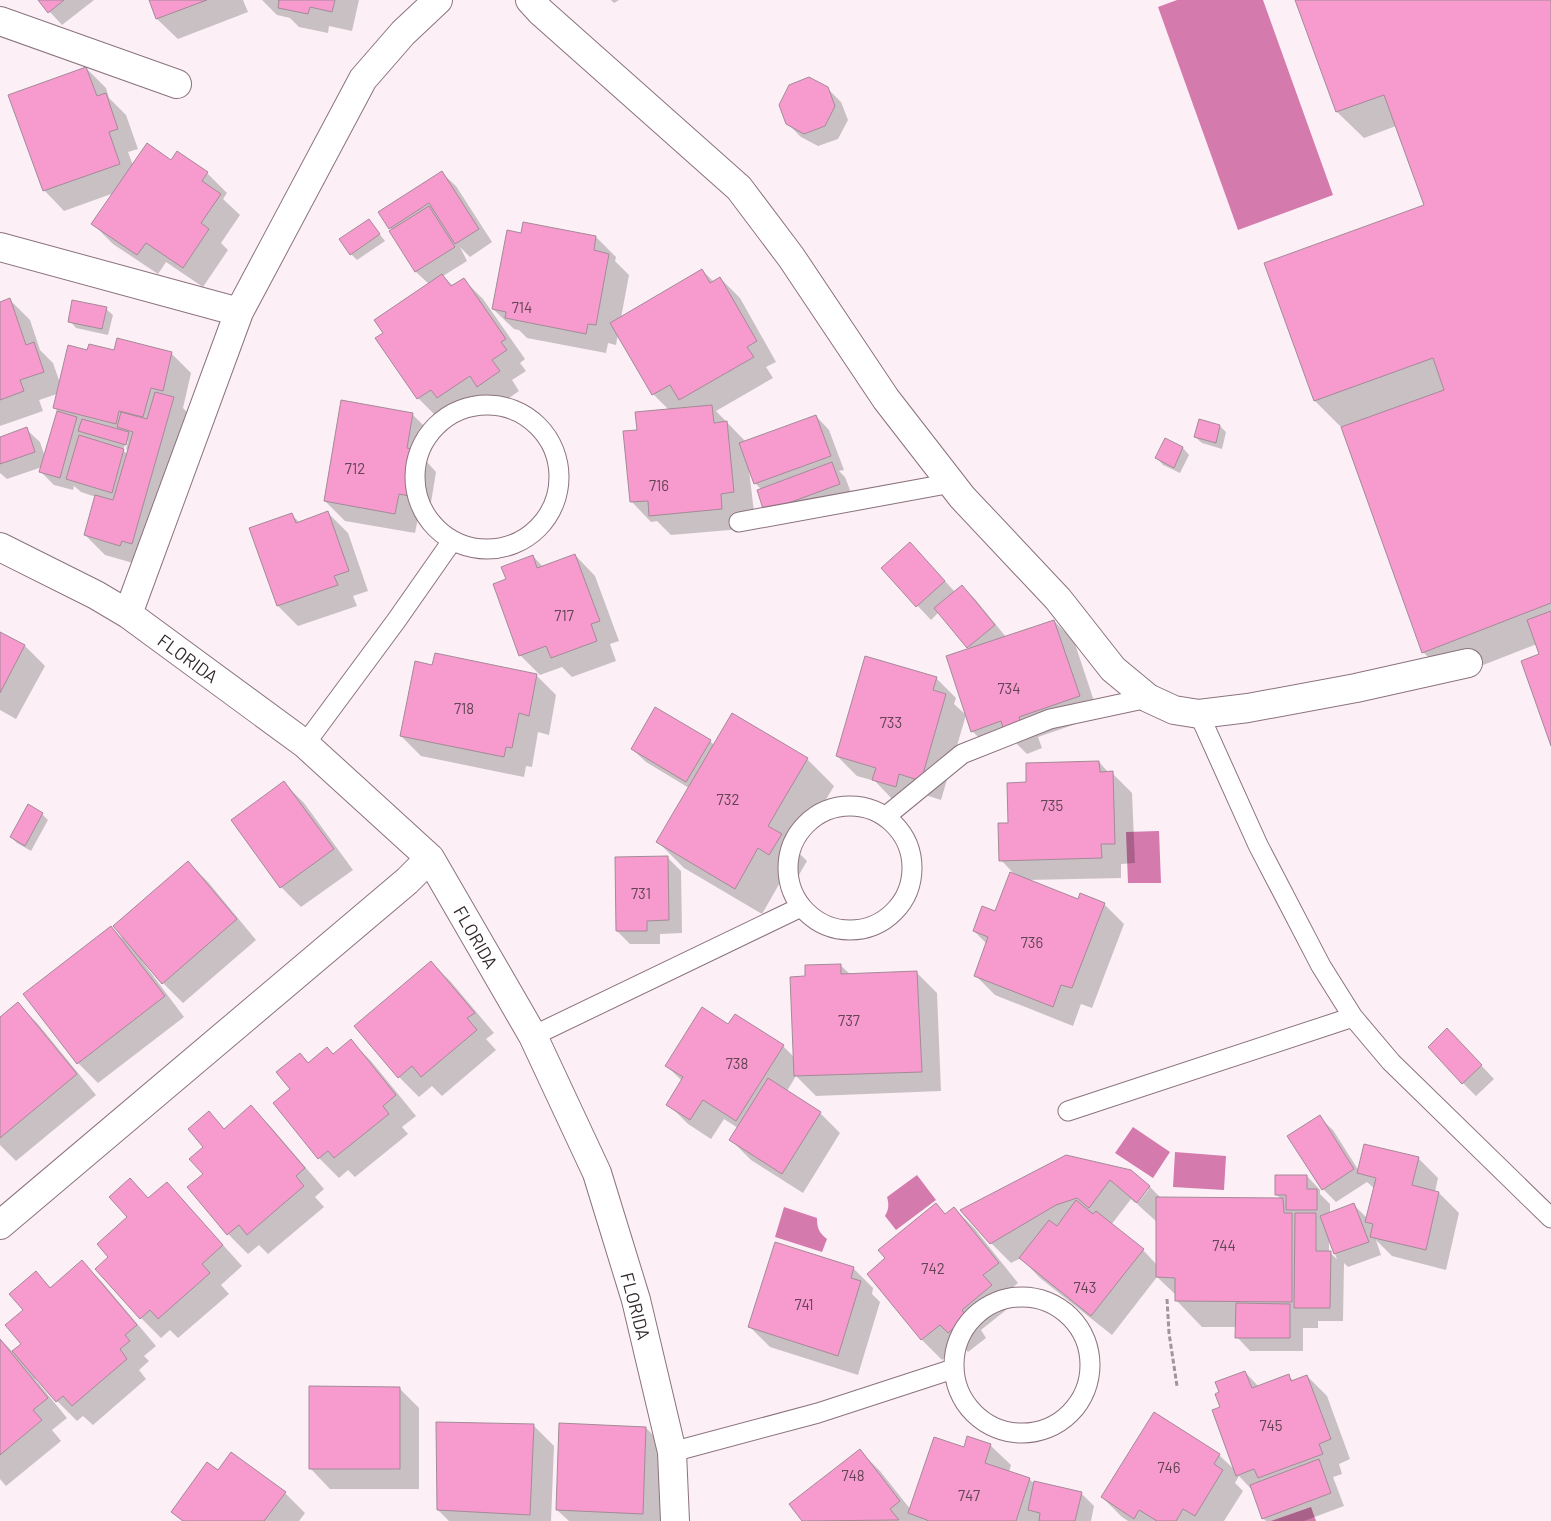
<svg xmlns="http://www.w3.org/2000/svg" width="1551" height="1521" font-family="Barlow,sans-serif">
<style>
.water{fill:#d47aad}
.shadow{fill:#0003;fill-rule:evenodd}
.building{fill:#f79ace;stroke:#a48a97}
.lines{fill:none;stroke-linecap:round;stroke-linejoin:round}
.service-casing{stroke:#8b727e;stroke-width:21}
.minor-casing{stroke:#8b727e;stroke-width:30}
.path{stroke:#a0959b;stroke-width:3;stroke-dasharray:5 2.5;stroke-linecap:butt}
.service{stroke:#fff;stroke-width:19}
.minor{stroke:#fff;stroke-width:28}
.labels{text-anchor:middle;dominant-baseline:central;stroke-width:5;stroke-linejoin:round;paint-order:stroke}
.number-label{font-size:15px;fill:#624454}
.street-label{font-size:18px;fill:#31272c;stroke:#fff}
</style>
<rect width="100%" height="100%" fill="#fcf0f6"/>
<path class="water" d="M1177,0H1263L1333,195L1238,230L1158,7Z
M1159,831L1161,883H1128L1126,832Z
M1133,1127L1170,1152L1153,1178L1115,1153Z
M1175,1152L1226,1156L1224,1190L1173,1187Z
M917,1175L936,1200L896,1230L885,1216C889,1209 889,1204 887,1197Z
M784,1207L817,1218C817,1228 819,1233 827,1239L822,1252L775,1237Z
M1311,1507L1316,1521H1271Z"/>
<path class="shadow" d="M39,0H94L62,25Z
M150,0H243L248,12L178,39L157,19Z
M262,0H359L352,31L329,26L328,33L299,27L290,18L277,15Z
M611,0H619L614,3Z
M1296,0H1551V743L1541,655L1537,644L1450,678L1423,652L1341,427L1315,401L1426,206L1396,126L1364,138L1337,112Z
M86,68L106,88L109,98L126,115L138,149L128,152L133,165L171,162L207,173L227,193L223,199L240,215L221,243L228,250L203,287L166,262L158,274L113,244L93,224L114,193L64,211L44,190Z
M827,88L841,102L848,120L838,139L818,146L801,137L787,123Z
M442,173L456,186L492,242L470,257L460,247L467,261L443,276L453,286L463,279L483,299L525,359L520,363L526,371L512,380L519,391L498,406L489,396L458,418L450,410L438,418L418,398L377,338L385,333L429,284L416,272L391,231L392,230L380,213Z
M369,221L385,241L357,260L351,254Z
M522,235L596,237L616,257L615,261L629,275L621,318L702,270L714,282L720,278L740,298L776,362L766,367L773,378L716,411L746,442L816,416L829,430L844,470L839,471L845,477L853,498L779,524L761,489L755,483L749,470L754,512L742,529L671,535L657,521L651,522L631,501L669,410L653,394L618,334L616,345L608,343L606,353L527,338L519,330L514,329L493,309Z
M10,300L30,320L40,350L53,363L60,383L88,351L171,353L191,373L183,408L193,418L140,565L105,555L85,535L96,497L81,492L74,486L73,490L54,485L41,472L42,467L7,479L0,473V438L26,429L40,442L45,457L58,412L54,407L57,394L39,400L43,411L0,426V303ZM126,441H128L126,449L129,450L128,454L123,451L122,448H124Z
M106,309L113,315L108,335L76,328L70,321Z
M412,414L432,434L427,462L436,472L429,515L419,513L415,533L345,521L325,501Z
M1199,420L1220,426L1226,432L1222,449L1202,443L1195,437Z
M1165,440L1183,448L1189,455L1180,473L1163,465L1157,458Z
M328,513L348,533L368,591L353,596L357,606L298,626L278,606L251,529L292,515L300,523Z
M575,555L595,576L619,641L610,644L616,661L572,677L562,667L540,675L520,655L508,580L533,556L543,567Z
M923,557L955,592L962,586L975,599L1006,637L1054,621L1074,641L1099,716L1038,737L1042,748L1027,754L1016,743L993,751L972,731L970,649L939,612L931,620L883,569Z
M0,633L25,646L45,666L16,719L0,710Z
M433,667L536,675L556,695L549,735L538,732L532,767L526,766L524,777L421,756L401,736Z
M936,678L956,698L954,704L966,715L941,800L919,793L916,806L893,800L875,781L857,776L837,756Z
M732,714L807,759L834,786L796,850L807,861L796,880L785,874L762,914L684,868L658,842L689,788L646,762L632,749L710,741L714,745Z
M1099,762L1109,773H1112L1132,793L1135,863L1121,864V878L1028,880L1079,900L1104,904L1124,924L1092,1008L1081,1004L1073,1026L995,995L975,975L987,944L974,931L996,912L1016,876L1001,860L1010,824L1028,784Z
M284,783L304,803L353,870L301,907L281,887L233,820Z
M42,814L48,820L31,851L17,843L11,837Z
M668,858L681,871L682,933L660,934V944H630L617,931Z
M188,862L208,882L256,940L183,1003L163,983L144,960L142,961L184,1017L98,1083L78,1063L111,927L122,938Z
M431,962L451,982L494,1033L486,1039L496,1050L442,1096L432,1086L419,1097L399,1077Z
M840,965L851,975L917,973L937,993L941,1091L816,1096L796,1076L787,1091L820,1113L840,1133L803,1193L751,1160L731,1140L738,1128L724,1119L711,1139L688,1124L668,1104L682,1081L667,1066L729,1026L783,1046L795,1058L806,977Z
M18,1004L38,1024L96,1095L16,1161L0,1145V1019Z
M351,1041L371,1061L416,1116L402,1127L408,1134L355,1177L348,1170L339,1178L319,1158L291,1089L300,1055L309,1063L334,1055Z
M1460,1043L1494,1079L1476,1096L1463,1083Z
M251,1107L271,1127L324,1189L315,1197L324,1207L268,1254L259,1245L248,1254L228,1234L188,1188L204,1174L205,1147L208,1113L225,1130Z
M1319,1117L1333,1130L1359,1171L1418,1158L1438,1178L1435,1192L1439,1193L1459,1213L1446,1270L1392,1256L1376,1240L1381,1255L1348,1267L1344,1263L1343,1321H1318V1328H1303V1351H1250L1237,1337V1327H1202L1176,1300V1295L1157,1277L1112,1335L1040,1278L1021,1258L1011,1263L991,1243L962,1210L1130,1172L1150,1187L1161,1198L1281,1199L1277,1195L1307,1176L1320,1190V1194L1330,1204V1214L1354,1205L1367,1218L1375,1189L1367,1182L1336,1202L1323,1189ZM1146,1189H1149L1137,1204L1157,1222V1265L1143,1250L1111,1225L1131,1199L1135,1203ZM1329,1239L1337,1259L1329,1252Z
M130,1180L149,1199L167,1184L186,1204L242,1266L221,1285L229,1294L178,1338L170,1330L161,1338L141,1318L109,1257L129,1217Z
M936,1204L946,1215L954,1208L974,1228L1018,1283L1002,1296L1011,1306L981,1330L986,1338L968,1352L960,1344L942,1360L922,1340L869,1274L887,1258Z
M82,1262L102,1282L156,1346L144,1356L149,1361L139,1370L146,1379L93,1425L83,1416L77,1421L57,1401L37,1378L35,1379L67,1418L52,1430L61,1441L6,1486L0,1479V1339L13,1352L22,1344L24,1310L36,1273L51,1288Z
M853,1268L873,1288L872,1294L880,1302L858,1375L770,1347L750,1327Z
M1245,1372L1259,1387L1288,1376L1294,1381L1307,1376L1327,1396L1350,1459L1339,1464L1342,1474L1333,1477L1344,1506L1304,1521H1266L1263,1518L1253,1491L1239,1476L1235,1483L1243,1491L1224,1521H1128L1122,1517L1102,1497L1154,1414L1219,1455L1236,1471L1222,1408Z
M399,1388L419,1408V1489H330L310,1468Z
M533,1425L554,1446L551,1521H449L438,1510Z
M646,1428L666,1448L663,1521H569L557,1510Z
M990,1445L1011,1465L1009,1472L1029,1479L1035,1484L1081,1493L1094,1506L1091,1521H804L791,1505L860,1451L880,1471L911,1510L965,1448Z
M218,1471L285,1493L305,1513L299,1521H182L172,1512Z"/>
<path class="building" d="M38,0H64L48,13Z
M149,0H207L156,19Z
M278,0H335L332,12L310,7L308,14L278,8L279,0Z
M1295,0H1551V603L1422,653L1341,427L1444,390L1433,358L1314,401L1264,263L1424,205L1384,95L1336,112Z
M86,67L97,96L106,93L118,129L109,132L120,164L43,191L8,95Z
M809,77L828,87L835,106L825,126L804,134L786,124L779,105L789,85Z
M147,143L171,160L177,151L208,172L202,181L221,194L201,223L209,229L183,268L146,243L137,255L91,224Z
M442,171L479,229L455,244L429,203L389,229L378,212Z
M429,206L455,247L415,272L389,231Z
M369,219L380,234L350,255L339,239Z
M523,222L596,236L594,250L609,254L596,325L588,324L586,334L505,318L506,312L492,309L507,230L521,233Z
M702,269L710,283L720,277L757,341L747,347L754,357L679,400L670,385L652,395L610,323Z
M442,274L451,286L464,278L506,339L501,342L507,350L492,360L500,371L477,387L470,376L437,398L431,390L417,399L375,338L383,333L374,320Z
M10,298L26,345L34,342L44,372L20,380L24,391L0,400V302Z
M72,300L107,307L102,329L68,322Z
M117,338L172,352L163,391L151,388L143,417L119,411L116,424L53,408L68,345L87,350L89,344L114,350Z
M155,392L174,397L132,544L122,541L120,546L84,535L95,495L113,500L133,432L117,427L121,412L147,419Z
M341,400L413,413L407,448L417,450L409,496L399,494L395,514L324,501Z
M712,405L714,423L727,421L734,492L721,494L722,509L649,516L648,501L630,502L623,431L637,430L635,412Z
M57,411L77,417L60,478L39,472Z
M816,415L831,456L754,484L739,443Z
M82,419L129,432L126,445L78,431Z
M1199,419L1220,425L1216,443L1194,437Z
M27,427L35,452L0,464V437Z
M79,435L124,449L112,493L66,479Z
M1165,438L1183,447L1174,468L1155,458Z
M832,462L840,484L764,512L757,490Z
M328,511L349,571L334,576L338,585L277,606L249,528L292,513L296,523Z
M910,542L945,581L916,607L881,568Z
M575,554L600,621L591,624L597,641L551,658L546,646L519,656L493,584L506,579L501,567L533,555L537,568Z
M962,585L995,625L967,648L934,608Z
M1551,611V746L1521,661L1539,654L1527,620Z
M1054,620L1080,696L1019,717L1023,728L1005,734L1001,721L971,732L946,656Z
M0,632L25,645L0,693Z
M435,653L537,674L529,716L519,713L512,748L506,747L504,757L400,736L415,661L432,665Z
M865,656L937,677L933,690L946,694L921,781L899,774L896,787L872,780L876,768L836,756Z
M655,707L711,740L686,782L631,749Z
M732,713L808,758L768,826L782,834L769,855L758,848L735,889L656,842Z
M1099,761L1100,772L1113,771L1115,844H1101L1102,858L999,861L998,823H1008L1007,783L1026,782V763Z
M284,781L334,849L280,888L231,820Z
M28,804L43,813L25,846L10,837Z
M668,856L669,920L647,921V931H616L615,857Z
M188,861L237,919L162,984L113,926Z
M1010,872L1078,899L1080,893L1105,903L1072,988L1061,985L1053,1007L974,976L988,937L973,931L982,906L995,911Z
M111,926L165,996L77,1064L23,994Z
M431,961L475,1013L467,1018L477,1030L421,1077L412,1066L398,1078L354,1026Z
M841,964V974L917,971L922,1072L794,1076L790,977L805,976V965Z
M18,1002L77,1074L0,1138V1017Z
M702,1007L728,1024L735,1014L784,1045L736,1121L703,1100L690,1120L666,1105L683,1077L665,1066Z
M1447,1028L1482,1065L1462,1084L1428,1047Z
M351,1039L396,1095L383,1106L389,1114L334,1158L328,1151L318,1159L273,1103L290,1089L276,1072L300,1053L308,1063L327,1047L333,1054Z
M768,1078L821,1112L782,1174L729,1140Z
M251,1105L305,1168L296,1176L304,1186L247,1235L239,1225L227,1235L187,1187L203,1174L189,1159L203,1147L188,1129L209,1111L224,1129Z
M1320,1115L1354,1169L1322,1190L1287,1136Z
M1364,1144L1419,1157L1412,1185L1439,1192L1426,1250L1370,1237L1373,1224L1365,1222L1376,1178L1357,1173Z
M1066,1155L1131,1170L1150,1186L1137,1203L1110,1180L1089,1208L1077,1198L1056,1205L990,1244L960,1210Z
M1275,1175H1307V1189H1317V1210H1286V1195H1275Z
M130,1178L148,1198L167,1182L223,1245L202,1264L210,1273L158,1319L150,1310L140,1319L95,1269L108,1257L97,1244L127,1217L109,1197Z
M1156,1197L1283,1198L1284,1213H1292V1302L1175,1301V1278L1156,1277Z
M1076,1200L1093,1214L1096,1211L1144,1249L1091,1316L1019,1258L1049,1220L1057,1226Z
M936,1203L945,1214L954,1207L999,1263L983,1275L992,1285L962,1310L967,1317L948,1333L940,1325L921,1340L867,1274L885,1258L878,1250Z
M1354,1203L1369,1242L1334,1254L1320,1216Z
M1295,1213H1316V1251H1331L1330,1308H1294Z
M775,1242L854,1267L851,1278L861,1281L838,1356L748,1327Z
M82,1260L137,1325L125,1335L130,1341L120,1349L127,1359L72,1406L63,1396L56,1402L12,1351L21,1344L5,1325L23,1310L9,1294L36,1271L50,1288Z
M1236,1303L1290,1304V1338H1235Z
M0,1339L48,1398L33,1410L42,1420L0,1455Z
M1245,1371L1252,1388L1289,1374L1291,1381L1307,1375L1331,1439L1319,1444L1323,1454L1258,1478L1254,1469L1236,1476L1212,1410L1220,1407L1215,1394L1219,1392L1215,1382Z
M309,1386L400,1387V1469H309Z
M1154,1412L1220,1454L1214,1464L1223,1470L1195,1516L1183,1509L1176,1521H1157L1139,1510L1134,1519L1101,1497Z
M436,1422L534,1424L530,1515L437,1510Z
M559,1423L646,1427L643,1514L556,1510Z
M967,1436L991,1444L985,1463L1030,1478L1016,1521H927V1520L908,1513L934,1437L964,1447Z
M860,1449L900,1501L890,1509L899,1520L802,1521L789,1504Z
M231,1452L286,1492L264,1521H183L171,1512L207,1462L218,1470Z
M1319,1459L1331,1493L1262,1519L1250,1485Z
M1034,1481L1082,1492L1075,1521H1039L1040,1513L1028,1510Z"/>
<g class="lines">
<g class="service-casing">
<path id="service" d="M415 477a72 72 0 1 1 144 0a72 72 0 1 1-144 0Z
M739,522L952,483
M1199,714L1258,845L1321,966L1353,1017L1391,1062L1551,1218
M305,744L396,621L452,541
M788 868a62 62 0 1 1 124 0a62 62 0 1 1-124 0Z
M885,817L962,754L1050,719L1148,698
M533,1036L801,907
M1068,1111L1353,1017
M954 1365a68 68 0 1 1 136 0a68 68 0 1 1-136 0Z
M672,1452L818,1413L953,1369"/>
</g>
<g class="minor-casing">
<path id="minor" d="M530,0L541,12L739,188L791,257L886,399L962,497L1058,599L1113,669L1148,698L1174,710L1199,714L1248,708L1356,688L1468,663
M0,21L177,84
M0,247L239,312
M0,547L96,595L128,614L305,744L430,858L533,1036L597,1173L636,1300L672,1452L675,1521
M128,614L239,312L363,79L403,33L438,0
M0,1225L407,881L430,858"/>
</g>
<path class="path" d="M1167,1299L1169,1333L1177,1386"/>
<use href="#service" class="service"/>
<use href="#minor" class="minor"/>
</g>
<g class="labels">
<g class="number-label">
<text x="522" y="307">714</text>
<text x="355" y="468">712</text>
<text x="659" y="485">716</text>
<text x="564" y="615">717</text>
<text x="1009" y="688">734</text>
<text x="464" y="708">718</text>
<text x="891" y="722">733</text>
<text x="728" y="799">732</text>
<text x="1052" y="805">735</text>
<text x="641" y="893">731</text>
<text x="1032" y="942">736</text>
<text x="849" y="1020">737</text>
<text x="737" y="1063">738</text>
<text x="1224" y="1245">744</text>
<text x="933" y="1268">742</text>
<text x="1085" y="1287">743</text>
<text x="804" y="1304">741</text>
<text x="1271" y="1425">745</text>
<text x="1169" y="1467">746</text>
<text x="853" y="1475">748</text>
<text x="969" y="1495">747</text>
</g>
<g class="street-label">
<text transform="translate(188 658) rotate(36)">FLORIDA</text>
<text transform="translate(476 937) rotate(60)">FLORIDA</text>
<text transform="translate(636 1306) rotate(75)">FLORIDA</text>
</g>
</g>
</svg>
